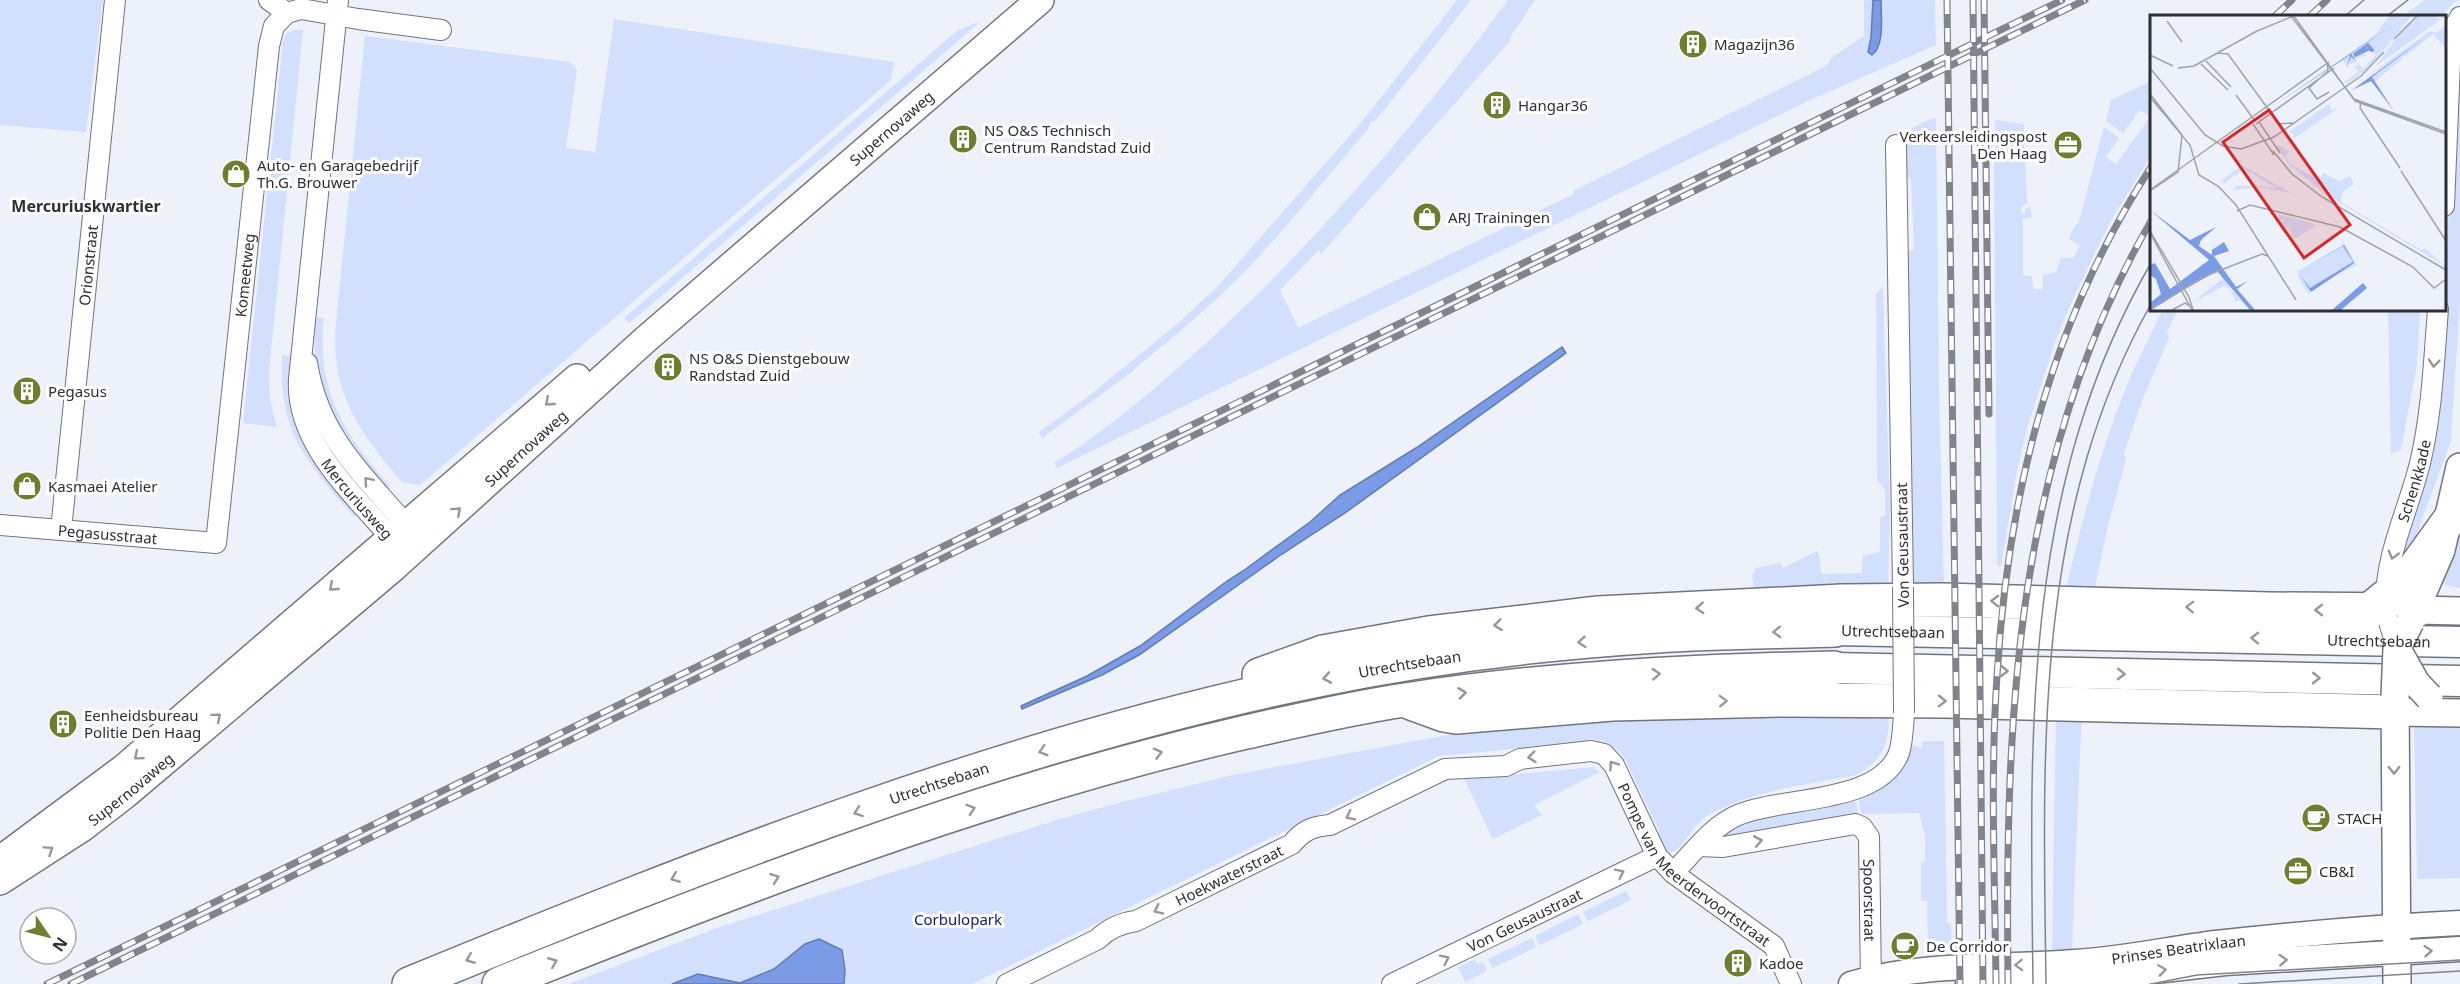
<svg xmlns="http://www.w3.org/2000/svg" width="2460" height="984" font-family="'Noto Sans',sans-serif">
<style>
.green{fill:#d2e0fd}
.water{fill:#7b9be6;stroke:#647bb0;stroke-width:1.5}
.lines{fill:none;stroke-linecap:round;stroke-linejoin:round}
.minor-casing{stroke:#71757d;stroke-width:22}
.tertiary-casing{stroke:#71757d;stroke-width:27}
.secondary-casing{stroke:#71757d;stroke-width:30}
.primary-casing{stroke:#71757d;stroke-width:33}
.motorway-casing{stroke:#71757d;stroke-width:36}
.minor{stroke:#fff;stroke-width:20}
.tertiary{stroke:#fff;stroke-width:24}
.secondary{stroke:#fff;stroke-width:27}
.primary{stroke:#fff;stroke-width:30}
.motorway{stroke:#fff;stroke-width:33}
.tram{stroke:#81848a;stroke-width:1.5}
.rail-casing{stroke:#81848a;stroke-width:7}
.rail{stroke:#fff;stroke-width:4.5;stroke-dasharray:14;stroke-linecap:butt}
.minor-bridge-casing{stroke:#71757d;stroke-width:22;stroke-linecap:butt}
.secondary-bridge-casing{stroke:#71757d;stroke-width:30;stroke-linecap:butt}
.minor-bridge{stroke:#fff;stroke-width:20}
.secondary-bridge{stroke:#fff;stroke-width:27}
.oneway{stroke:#969799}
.labels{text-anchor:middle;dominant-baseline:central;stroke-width:6;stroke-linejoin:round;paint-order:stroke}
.poi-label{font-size:15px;fill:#2d2f33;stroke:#fff;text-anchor:start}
.street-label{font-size:15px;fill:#2d2f33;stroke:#fff}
.park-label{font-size:15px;fill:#091c71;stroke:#fff}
.neighbourhood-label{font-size:16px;font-weight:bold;fill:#2d2f33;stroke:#fff}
.inset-river{fill:none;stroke:#7b9be6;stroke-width:3}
.inset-road{fill:none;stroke:#a0a3aa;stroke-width:1.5}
.view{fill:#d62828;fill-opacity:0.15;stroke:#d62828;stroke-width:3}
.inset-edge{fill:none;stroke:#2d2f33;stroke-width:3}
</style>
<rect width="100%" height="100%" fill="#ecf1fa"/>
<path class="green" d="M0,0H103L86,132L0,125Z
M1457,0H1471L1376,120L1371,122L1366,132C1327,176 1290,224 1250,266C1214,304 1174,337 1134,369L1133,371L1042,438L1039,432L1086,398L1177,324L1218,286L1365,118Z
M1508,0H1535L1509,39L1510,41L1321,254L1319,250L1280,290L1298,328L1574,194L1573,191L1820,69L1828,64L1831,58L1864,36V0H1873L1871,38L1868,51L1875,54L1879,39L1881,0H1935L1936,45L1808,101L1057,468L1054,463C1104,432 1150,393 1194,354C1310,250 1416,125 1508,0Z
M2425,0H2460L2454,2L2441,16H2403Z
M614,19L894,62L891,80L420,485L402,482C358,431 330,392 336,322L365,36L570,62L577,70L566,148L595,152Z
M981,21L644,311L629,323L624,318L958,30Z
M293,30H303L269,372L270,400L277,427L243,423L283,41L286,34Z
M2456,52L2460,53V300L2451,441L2410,552L2397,574L2428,464L2443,339Z
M2151,81V156L2110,222L2072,301L2055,342L2027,428L2017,471L2001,566H1997L1994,159L2025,158L2027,203L2021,207V213H2025V209L2030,207L2032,217L2023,219V275L2032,276L2033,289H2043V275L2056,272L2061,258H2073L2080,246L2069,239L2074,227L2079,222L2104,127L2119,138L2106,157L2116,164L2150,117L2140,110L2123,133L2106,121L2111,100Z
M1936,118L1939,390L1944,587H1912L1906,251L1914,250L1911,178L1905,177V151L1911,129L1923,122Z
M1995,120L2024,124V154L1996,155Z
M1883,287L1890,508L1888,587L1754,588L1752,577L1756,568L1780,563L1783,568L1817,551L1820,557L1821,574L1862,573L1863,556L1880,552V517L1885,516V490L1877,480L1876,294Z
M2163,309H2178L2167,332L2169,338L2143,398L2124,453L2126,459L2108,526L2094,591L2068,590L2067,584C2083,519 2099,455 2124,393C2135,364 2150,337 2163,309Z
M2388,309H2420L2417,364L2401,450L2391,454Z
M314,317L324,318C316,391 344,434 390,486L385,490L342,437L315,370Z
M282,355L292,356L291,375L358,513L354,517C306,462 278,432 282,355Z
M2460,534V588L2442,584Z
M2082,707L2072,950L2052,953L2056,716Z
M1770,715H1889C1889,746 1883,759 1856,775C1807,785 1753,790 1709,815C1692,824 1685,848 1671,853L1666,850L1658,833L1660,832L1625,759C1615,745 1605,739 1588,739V742L1439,756L972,984H569L717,928L1060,819L1122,802L1233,775L1463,732L1618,720Z
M2414,724H2460V878L2417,879Z
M1923,741H1944L1947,923H1951L1952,948H1932L1928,945L1927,901H1921V862L1925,861V835L1919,813L1861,814L1859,800C1886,789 1903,773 1912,745L1922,748Z
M1593,767L1600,772L1534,805L1542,815L1493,839L1464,779Z
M1856,801L1858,814L1726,837V834L1750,822L1764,818Z
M1626,891L1631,900L1588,921L1583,912Z
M1578,914L1583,924L1540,945L1535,936Z
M1532,938L1536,947L1493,968L1488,959Z
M1475,959L1477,964L1483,962L1487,971L1465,982L1458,967Z"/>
<path class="water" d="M1873,0H1881C1881,15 1885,46 1872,55L1868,52L1871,38Z
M1562,347L1566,353L1345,513L1282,554L1139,655L1102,675L1022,709L1021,706L1087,676L1140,646L1227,581L1243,571L1310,522L1340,495L1416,448Z
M819,939L842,950L845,970L844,984H672L698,974L740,983L774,969L805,944Z"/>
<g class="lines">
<g class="minor-casing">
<g id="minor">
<path d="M269,0L287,13L301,9L358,19L441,30"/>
<path id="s1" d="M338,0L299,379C295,443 353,493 391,538L402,544"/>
<path d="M1896,145L1903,587"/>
<path d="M2444,206L2451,39L2453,29L2460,17"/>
<path d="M307,363C319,436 361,472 406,525L409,536"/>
<path id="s2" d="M0,525L216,543L269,46L274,26L287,13"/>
<path id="s3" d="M61,530L115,0"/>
<path id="s4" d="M2386,600C2386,554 2409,508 2420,463C2432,413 2434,360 2438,309"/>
<path id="s5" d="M1700,846L1723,847L1855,824L1862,827L1869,837L1871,984"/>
<path d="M1673,873C1693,853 1712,826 1738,815C1782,796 1879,805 1899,753C1903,740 1903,726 1904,713"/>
<path id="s6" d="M1007,984L1098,939C1109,928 1121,923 1136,921L1292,844C1302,831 1313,826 1330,825L1445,769L1506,766L1520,759L1591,751L1604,754L1614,765L1657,856L1673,873L1774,946L1791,984"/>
<path id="s7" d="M1392,984L1657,856"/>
</g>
</g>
<g class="tertiary-casing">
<g id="tertiary">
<path d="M1968,983L2068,981L2225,963L2460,949"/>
<path id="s8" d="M1851,984C1924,962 2000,968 2076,962C2122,959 2169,949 2216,943C2297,934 2378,927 2460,923"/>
</g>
</g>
<g class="secondary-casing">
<g id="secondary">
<path d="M2417,610L2460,611"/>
<path d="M2410,622L2441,550L2460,467"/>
<path d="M2395,696L2397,984"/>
<path d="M2394,712L2460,713"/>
<path d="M0,860L124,768L577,378"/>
<path id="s9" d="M0,881L82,828L126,794L393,568L645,340L1040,0"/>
</g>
</g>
<g class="primary-casing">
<g id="primary">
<path id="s10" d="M1835,630L2460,642"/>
<path d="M1834,668L2460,681"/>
</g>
</g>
<g class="motorway-casing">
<g id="motorway">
<path d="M2369,610L2406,580L2450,519"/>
<path d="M1259,675L1323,652L1429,633L1598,613L1842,601L1942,600L2269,609L2417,610"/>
<path d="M1411,703L1444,715L1456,717L1612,704L1782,700L1944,701L2394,712"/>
<path id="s11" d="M409,984C702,864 1007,743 1318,680C1429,657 1544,643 1657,636C1716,632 1776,632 1835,630"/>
<path d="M499,984C741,887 986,792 1242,733C1296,721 1350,708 1405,700C1547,678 1690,671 1834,668"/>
</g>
</g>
<use href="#minor" class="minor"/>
<use href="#tertiary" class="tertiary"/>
<use href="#secondary" class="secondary"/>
<use href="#primary" class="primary"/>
<use href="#motorway" class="motorway"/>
<path class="tram" d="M2345,16L2364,0
M2387,16L2408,0
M2033,984C2030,734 2021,488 2151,263
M2046,984C2043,752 2033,514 2151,304
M2151,984L2197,975L2460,960
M2239,984L2460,971"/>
<g class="rail-casing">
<path id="rail" d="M1947,0L1960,984
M1973,0L1983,984
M1984,0L1989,414
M2275,16L2292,0
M2310,16L2327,0
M47,984L2062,0
M71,984L2085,0
M1996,984C1995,882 1990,779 1997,676C2008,493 2050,323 2151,167
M2008,984C2005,718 2014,458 2151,221"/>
</g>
<use href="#rail" class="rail"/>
<g class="minor-bridge-casing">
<path id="minor-bridge" d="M1903,587L1904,713
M2389,622L2397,648"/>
</g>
<g class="secondary-bridge-casing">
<path id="secondary-bridge" d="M2397,649L2416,683L2429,697
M2395,696L2397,648L2410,622"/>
</g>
<use href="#minor-bridge" class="minor-bridge"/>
<use href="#secondary-bridge" class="secondary-bridge"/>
</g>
<defs><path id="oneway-chevron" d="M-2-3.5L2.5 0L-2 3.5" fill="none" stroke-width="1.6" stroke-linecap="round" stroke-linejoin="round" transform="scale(1.5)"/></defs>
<g class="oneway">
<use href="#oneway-chevron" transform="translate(2434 363) rotate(95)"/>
<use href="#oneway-chevron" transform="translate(549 402) rotate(139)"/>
<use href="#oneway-chevron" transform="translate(368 481) rotate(-131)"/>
<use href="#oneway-chevron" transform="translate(457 511) rotate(-42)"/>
<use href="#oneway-chevron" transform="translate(2393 555) rotate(106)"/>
<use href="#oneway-chevron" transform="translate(333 587) rotate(139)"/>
<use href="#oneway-chevron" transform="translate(1995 601) rotate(-179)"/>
<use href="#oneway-chevron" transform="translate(2190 607) rotate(-178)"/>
<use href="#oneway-chevron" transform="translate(1700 608) rotate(177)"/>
<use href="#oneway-chevron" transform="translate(2319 610) rotate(-180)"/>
<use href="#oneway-chevron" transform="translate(1498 625) rotate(173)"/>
<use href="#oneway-chevron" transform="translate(1777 632) rotate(178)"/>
<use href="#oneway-chevron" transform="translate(2255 638) rotate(-179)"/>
<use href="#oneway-chevron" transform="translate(1582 642) rotate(175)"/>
<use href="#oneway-chevron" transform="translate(2004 671) rotate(1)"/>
<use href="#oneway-chevron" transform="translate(1656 674) rotate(-3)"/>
<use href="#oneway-chevron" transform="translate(2121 674) rotate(1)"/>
<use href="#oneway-chevron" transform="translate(1327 678) rotate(170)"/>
<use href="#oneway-chevron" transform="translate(2316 678) rotate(1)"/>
<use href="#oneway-chevron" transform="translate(1462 693) rotate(-7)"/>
<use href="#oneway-chevron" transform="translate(1723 701) rotate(-2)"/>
<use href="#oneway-chevron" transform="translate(1942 701) rotate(1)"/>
<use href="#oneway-chevron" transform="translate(217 717) rotate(-40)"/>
<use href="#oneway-chevron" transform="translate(1043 751) rotate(163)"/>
<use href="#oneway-chevron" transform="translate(1158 753) rotate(-15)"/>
<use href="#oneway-chevron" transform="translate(138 756) rotate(140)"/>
<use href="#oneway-chevron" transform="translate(1532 757) rotate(174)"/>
<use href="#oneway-chevron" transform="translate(1613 765) rotate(-125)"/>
<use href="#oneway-chevron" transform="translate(2394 770) rotate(89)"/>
<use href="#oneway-chevron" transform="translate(971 809) rotate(-18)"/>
<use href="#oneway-chevron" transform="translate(858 812) rotate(160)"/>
<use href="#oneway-chevron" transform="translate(1350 816) rotate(154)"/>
<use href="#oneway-chevron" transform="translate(1758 841) rotate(-10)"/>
<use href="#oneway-chevron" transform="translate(49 850) rotate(-34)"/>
<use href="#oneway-chevron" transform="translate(1620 873) rotate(-26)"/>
<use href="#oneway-chevron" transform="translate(675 878) rotate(158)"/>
<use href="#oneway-chevron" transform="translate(775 878) rotate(-20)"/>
<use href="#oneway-chevron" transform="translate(1158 910) rotate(154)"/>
<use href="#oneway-chevron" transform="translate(2428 951) rotate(-5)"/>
<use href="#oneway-chevron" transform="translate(470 959) rotate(158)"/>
<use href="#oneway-chevron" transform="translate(1445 959) rotate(-26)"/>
<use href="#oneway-chevron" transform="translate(2283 960) rotate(-3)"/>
<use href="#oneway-chevron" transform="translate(553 962) rotate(-22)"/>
<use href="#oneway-chevron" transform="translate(2019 965) rotate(178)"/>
<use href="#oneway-chevron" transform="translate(2162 970) rotate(-8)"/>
</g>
<defs>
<g id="building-disc" transform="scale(1.5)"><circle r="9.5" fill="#6c7f2f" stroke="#fff"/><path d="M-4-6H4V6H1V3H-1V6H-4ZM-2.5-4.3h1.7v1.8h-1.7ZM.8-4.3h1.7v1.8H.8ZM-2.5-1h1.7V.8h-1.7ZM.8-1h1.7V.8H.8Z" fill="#fff"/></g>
<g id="office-disc" transform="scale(1.5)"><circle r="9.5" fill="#6c7f2f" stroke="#fff"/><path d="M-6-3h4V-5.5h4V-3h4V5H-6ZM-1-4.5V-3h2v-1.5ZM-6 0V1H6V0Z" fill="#fff"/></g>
<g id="shop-disc" transform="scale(1.5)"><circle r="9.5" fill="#6c7f2f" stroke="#fff"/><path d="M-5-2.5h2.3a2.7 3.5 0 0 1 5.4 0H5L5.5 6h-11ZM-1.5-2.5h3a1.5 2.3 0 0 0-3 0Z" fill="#fff"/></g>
<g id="cafe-disc" transform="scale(1.5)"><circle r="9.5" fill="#6c7f2f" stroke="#fff"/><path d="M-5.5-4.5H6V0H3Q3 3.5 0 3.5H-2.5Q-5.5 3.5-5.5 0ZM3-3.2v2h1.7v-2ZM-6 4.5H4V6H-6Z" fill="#fff"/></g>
</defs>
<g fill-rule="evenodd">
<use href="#building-disc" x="1693" y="44"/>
<use href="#building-disc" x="1497" y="105"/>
<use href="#building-disc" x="963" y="139"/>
<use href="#office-disc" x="2068" y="145"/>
<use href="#shop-disc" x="236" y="174"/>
<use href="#shop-disc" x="1427" y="217"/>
<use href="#building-disc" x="668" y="367"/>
<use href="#building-disc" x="27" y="391"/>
<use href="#shop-disc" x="27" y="486"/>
<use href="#building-disc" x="63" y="724"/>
<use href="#cafe-disc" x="2316" y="818"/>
<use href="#office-disc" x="2298" y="871"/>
<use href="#cafe-disc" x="1905" y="946"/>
<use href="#building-disc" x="1738" y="963"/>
</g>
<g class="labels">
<g class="poi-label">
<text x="1714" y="44">Magazijn36</text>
<text x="1518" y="105">Hangar36</text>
<text x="984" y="130">NS O&amp;S Technisch<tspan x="984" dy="17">Centrum Randstad Zuid</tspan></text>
<text x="2047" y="136" text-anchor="end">Verkeersleidingspost<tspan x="2047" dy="17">Den Haag</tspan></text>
<text x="257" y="165">Auto- en Garagebedrijf<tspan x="257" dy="17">Th.G. Brouwer</tspan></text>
<text x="1448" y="217">ARJ Trainingen</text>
<text x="689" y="358">NS O&amp;S Dienstgebouw<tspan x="689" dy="17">Randstad Zuid</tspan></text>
<text x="48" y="391">Pegasus</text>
<text x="48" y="486">Kasmaei Atelier</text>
<text x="84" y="715">Eenheidsbureau<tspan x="84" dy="17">Politie Den Haag</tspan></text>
<text x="2337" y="818">STACH</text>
<text x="2319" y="871">CB&amp;I</text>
<text x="1926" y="946">De Corridor</text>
<text x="1759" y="963">Kadoe</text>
</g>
<g class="street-label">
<text stroke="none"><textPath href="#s9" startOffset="1168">Supernovaweg</textPath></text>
<text stroke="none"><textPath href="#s3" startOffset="266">Orionstraat</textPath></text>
<text stroke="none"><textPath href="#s2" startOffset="486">Komeetweg</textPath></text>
<text stroke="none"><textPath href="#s9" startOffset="682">Supernovaweg</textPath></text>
<text stroke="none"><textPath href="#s4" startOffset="123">Schenkkade</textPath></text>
<text stroke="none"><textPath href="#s1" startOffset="518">Mercuriusweg</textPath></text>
<text stroke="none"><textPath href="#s2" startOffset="108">Pegasusstraat</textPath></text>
<text transform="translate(1902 545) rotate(-91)">Von Geusaustraat</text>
<text stroke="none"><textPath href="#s10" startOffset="58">Utrechtsebaan</textPath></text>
<text stroke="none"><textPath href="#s10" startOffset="544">Utrechtsebaan</textPath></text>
<text stroke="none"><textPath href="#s11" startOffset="1053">Utrechtsebaan</textPath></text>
<text stroke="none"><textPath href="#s11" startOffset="567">Utrechtsebaan</textPath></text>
<text stroke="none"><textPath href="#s9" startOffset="160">Supernovaweg</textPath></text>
<text stroke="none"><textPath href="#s6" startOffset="798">Pompe van Meerdervoortstraat</textPath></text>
<text stroke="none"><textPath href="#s6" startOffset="248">Hoekwaterstraat</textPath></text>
<text stroke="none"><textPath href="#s5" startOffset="240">Spoorstraat</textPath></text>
<text stroke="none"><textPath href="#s7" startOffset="147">Von Geusaustraat</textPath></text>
<text stroke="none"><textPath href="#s8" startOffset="330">Prinses Beatrixlaan</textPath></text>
</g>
<g class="park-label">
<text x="958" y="919">Corbulopark</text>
</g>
<g class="neighbourhood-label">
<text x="86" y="206">Mercuriuskwartier</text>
</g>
</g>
<g transform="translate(2150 15)">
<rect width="296" height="296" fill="#ecf1fa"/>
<path d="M240,0H255L193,44L226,19ZM257,0H262L221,51L197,69L193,63L196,66L209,56L204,52L209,49L213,54L226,40L219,34L214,37L216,41L205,43L207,47L197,49V53L193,45L200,40L205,47L201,39ZM269,0H290L286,4L295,1L279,13L276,11L278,14L226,51L255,11ZM295,11V33L283,19L254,42L252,39V44L223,68L222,62L245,44L216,62L280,16L286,18ZM179,89L181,95L188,93L143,124V118H137ZM128,130L139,136L136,143L142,150L169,165L174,158L189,166L200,161L204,169L192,178L191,187L271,235L275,233L295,251L175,179L141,151L125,131ZM92,150L141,178L107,172L81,175L87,171H106L126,173L94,154L72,170L74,166L68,168ZM127,199L165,209L164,212L144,224L138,214L142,210L135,213ZM192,225L207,250L159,273L161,277L158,279L147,259L150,257L145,258L193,230ZM73,263L83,277L100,295L89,285L86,287L80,274L74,271L43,287Z" fill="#d2e0fd"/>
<path d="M257,0L201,39L206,46L201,42L197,52L200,40L120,93ZM281,18L222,62L244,96L221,66L202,75ZM0,195L40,225L66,212L51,225L49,231L62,240V235L74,227L79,236L64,241L86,272L98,266L87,274L105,295H100L67,256L0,294V288L11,279L6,264L0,260V250L5,248L20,274L59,245ZM194,230L204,248L161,277L151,261L160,273L203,247L193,231L152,254ZM213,268L217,273L191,295H182Z" fill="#7b9be6"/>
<path class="inset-river" d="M204,40L218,30L223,36L219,34L204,41"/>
<path class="inset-road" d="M143,0L194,71M141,1L204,84L296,117M17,6L32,27M244,24L268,0M67,38L78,39L129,109L143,108M0,40L23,51M56,46L81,72M177,47L178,56L159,73L167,84L179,77M51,49L78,75M0,53L55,120L73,131L91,134L124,122L211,61L234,37M28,53L44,51L107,16L146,0M197,75L205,86L296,119M0,79L32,120L28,157L0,176M86,80L105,106M0,82L40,130L49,160L68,171L86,190L146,285M211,86L210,93L250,153M109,107L130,138M103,109L124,140M106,109L184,53M123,136L142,159L172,182L296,255M251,156L296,226M0,175L179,47M87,196L100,190L190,212L263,252L284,273L295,265M0,216L39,282L43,295M0,218L42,295M0,295L53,262L112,239L118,241M22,295L35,288L40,291"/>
<path class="view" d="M119,95L200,210L154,243L73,127Z"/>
<rect width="296" height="296" class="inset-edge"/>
</g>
<g transform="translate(48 936) rotate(125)"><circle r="28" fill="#ffffff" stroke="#abacad" stroke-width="1.5"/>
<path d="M0-4.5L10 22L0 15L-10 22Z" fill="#6c7f2f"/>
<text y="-9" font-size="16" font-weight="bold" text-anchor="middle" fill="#2d2f33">N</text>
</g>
</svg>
